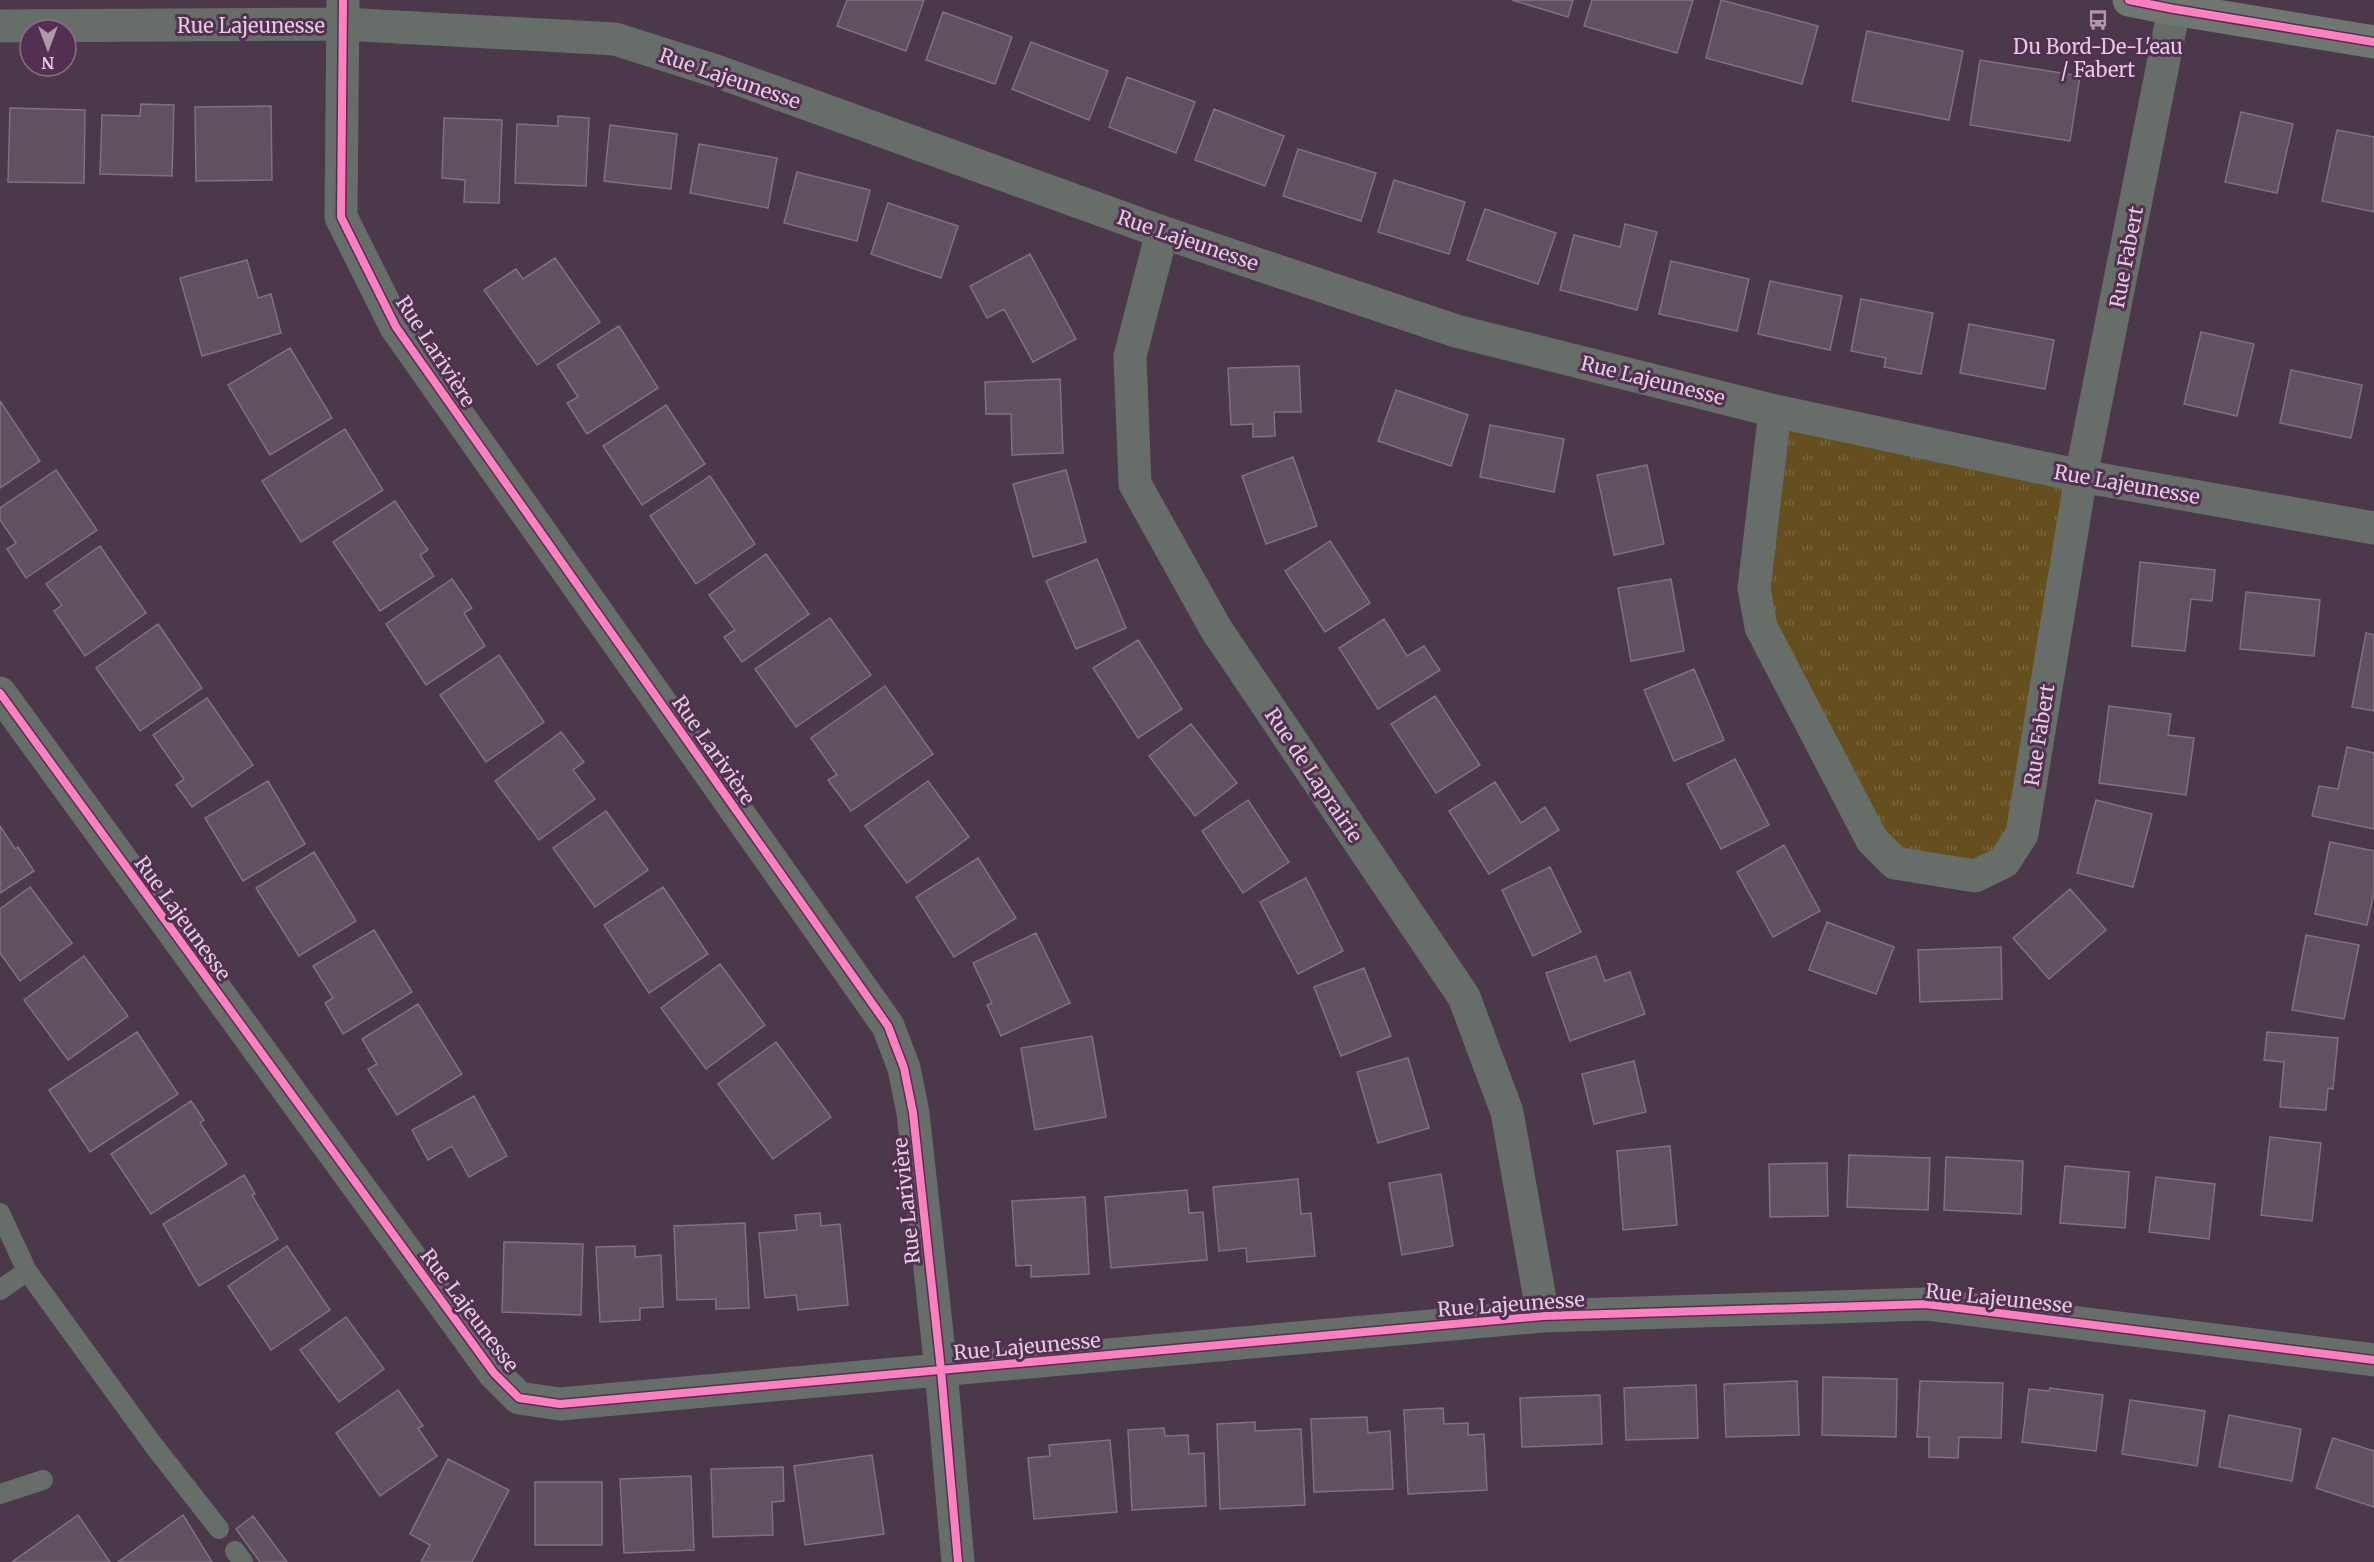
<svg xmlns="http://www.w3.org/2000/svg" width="2374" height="1562" font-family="Merriweather,serif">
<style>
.park{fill:url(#park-tufts)}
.building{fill:#615160;stroke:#817080;stroke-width:1.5}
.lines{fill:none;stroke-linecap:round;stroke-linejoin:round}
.lane{stroke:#676d68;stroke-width:20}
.street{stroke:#676d68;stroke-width:33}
.secondary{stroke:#6f7770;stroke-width:33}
.cycleway-casing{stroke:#533051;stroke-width:11}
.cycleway{stroke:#ff80c0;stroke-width:8}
.labels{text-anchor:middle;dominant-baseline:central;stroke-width:6;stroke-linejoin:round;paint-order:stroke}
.street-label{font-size:20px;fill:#e2cce0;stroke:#533051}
.poi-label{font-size:20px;fill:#e2cce0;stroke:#533051}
</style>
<defs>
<pattern id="park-tufts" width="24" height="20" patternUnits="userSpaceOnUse" patternTransform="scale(1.5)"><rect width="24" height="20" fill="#654f1e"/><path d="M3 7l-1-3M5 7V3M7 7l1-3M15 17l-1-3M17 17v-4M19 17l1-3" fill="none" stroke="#7b673e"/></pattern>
</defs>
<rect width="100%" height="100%" fill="#4b384a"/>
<path class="park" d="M1775,411L2081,476L2004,862L1896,863L1761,627Z"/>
<path class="building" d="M847,0H924L906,51L837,26Z
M1512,0H1573L1568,17Z
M1592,0H1693L1677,53L1584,26Z
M1721,0L1818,26L1802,84L1706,58Z
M943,12L1012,37L995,84L926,60Z
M1867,31L1963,51L1949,120L1852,101Z
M1031,42L1108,71L1089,120L1012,89Z
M1980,60L2080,76L2070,141L1970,125Z
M1127,77L1195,102L1176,153L1109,127Z
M141,104L174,105L172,176L100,174L102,115L140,116Z
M271,106L272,180L196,181L195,107Z
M10,108L85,110L84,183L8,182Z
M1214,109L1284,136L1265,186L1195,160Z
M2241,112L2293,124L2277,193L2225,182Z
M558,116L589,118L586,186L515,183L517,124L558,126Z
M444,118L502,120L499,203L464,202L465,180L442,178Z
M610,125L677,134L671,189L604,181Z
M2337,130L2374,137V212L2322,201Z
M699,144L777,158L768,208L690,193Z
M1298,149L1376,173L1361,221L1283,196Z
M797,172L870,190L857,241L784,223Z
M1394,180L1465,202L1449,254L1378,232Z
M888,203L958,226L941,278L871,254Z
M1485,209L1556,233L1538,284L1467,260Z
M1625,224L1657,232L1637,310L1560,290L1574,235L1620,247Z
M1030,254L1076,339L1033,362L1004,309L987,318L970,286Z
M555,258L600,322L537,365L484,290L516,269L523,279Z
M247,260L258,298L271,294L281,333L202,356L180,278Z
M1671,261L1749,279L1737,331L1659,314Z
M1770,281L1842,296L1830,350L1758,334Z
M1861,299L1933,313L1921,374L1884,367L1886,358L1851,351Z
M1969,324L2054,340L2045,389L1960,373Z
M619,326L658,388L587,434L567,403L578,397L557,365Z
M2201,332L2254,344L2237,416L2184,404Z
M290,348L332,418L270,455L228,385Z
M1299,366L1301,412H1274L1275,436L1253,437V424L1231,425L1228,368Z
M2291,370L2362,385L2351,438L2280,423Z
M1060,379L1063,453L1012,455L1011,414H986L985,382Z
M1396,390L1468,415L1451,466L1378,441Z
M0,401L40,461L0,488Z
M666,405L705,464L642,505L603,446Z
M1490,425L1564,439L1554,492L1480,477Z
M345,429L383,490L301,542L262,481Z
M1293,457L1317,526L1266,544L1242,476Z
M1647,465L1664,544L1614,555L1597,475Z
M56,470L97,530L26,578L7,549L16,543L0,520V508Z
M1066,470L1086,542L1033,557L1013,484Z
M710,476L755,544L696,584L650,516Z
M395,501L428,550L420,555L434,576L380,611L333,542Z
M1330,541L1370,603L1325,632L1285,571Z
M100,546L146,613L85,656L54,611L62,605L46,584Z
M766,554L809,614L742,662L724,637L735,630L709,595Z
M1097,559L1126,628L1076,649L1046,581Z
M2140,562L2215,570L2212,601L2191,599L2185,651L2132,646Z
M452,579L472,608L464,613L485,646L426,685L386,624Z
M1671,579L1684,651L1631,661L1618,588Z
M2246,592L2320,600L2314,656L2240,649Z
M830,618L871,675L796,727L755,669Z
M1384,619L1407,656L1424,646L1440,670L1378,709L1339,648Z
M158,624L202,688L140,731L96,668Z
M2366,633L2374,635V711L2352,707Z
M1138,640L1182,709L1138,738L1093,668Z
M499,655L544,722L486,762L440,695Z
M1694,669L1724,740L1674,761L1644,690Z
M885,686L933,754L851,811L828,780L837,775L811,738Z
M1435,696L1480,765L1436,793L1391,724Z
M207,698L253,765L192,807L176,785L184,779L153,735Z
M2109,706L2171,714L2168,735L2194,738L2186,795L2099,783Z
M1191,724L1237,783L1195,816L1149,756Z
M561,732L584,762L573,770L595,799L539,840L495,781Z
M2347,747L2374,753V829L2312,816L2319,786L2338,789Z
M1735,759L1769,825L1721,849L1687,784Z
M268,781L305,844L243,881L205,818Z
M928,781L969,837L907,883L865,826Z
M1495,782L1521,823L1545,807L1559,830L1489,874L1449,811Z
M1248,800L1289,862L1243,893L1202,831Z
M2096,800L2152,814L2133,887L2077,873Z
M606,811L648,870L595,907L553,848Z
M0,826L15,849L18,847L34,871L0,893Z
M2330,842L2374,851V892L2367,925L2315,914Z
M1784,845L1820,911L1773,937L1737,872Z
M314,852L356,921L299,956L256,888Z
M978,858L1016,918L954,957L916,897Z
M1550,867L1581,932L1533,956L1502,890Z
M1306,878L1343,951L1298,974L1260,902Z
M30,887L72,943L20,981L0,953V909Z
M663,887L708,954L649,993L604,925Z
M2070,889L2106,930L2049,979L2013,938Z
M1827,922L1894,947L1876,994L1809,970Z
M374,930L412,992L343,1034L325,1003L333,998L313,966Z
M1036,933L1070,1003L1001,1036L987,1005L992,1003L973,963Z
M2306,935L2359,945L2344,1019L2292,1010Z
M2001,947L2002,999L1920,1002L1918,950Z
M84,956L128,1016L68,1060L24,1000Z
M1596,956L1605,981L1630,972L1645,1014L1570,1041L1546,973Z
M720,964L765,1025L706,1069L661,1008Z
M1364,968L1391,1036L1341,1056L1314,987Z
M418,1004L462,1074L397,1115L368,1069L377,1064L362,1039Z
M137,1032L178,1094L90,1152L49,1090Z
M2267,1032L2338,1038L2333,1089L2328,1088L2326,1110L2280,1107L2284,1062L2264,1060Z
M1092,1036L1106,1117L1035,1130L1021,1048Z
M776,1042L831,1117L773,1159L718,1084Z
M1408,1058L1429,1128L1378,1143L1357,1072Z
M1634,1061L1646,1112L1594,1124L1582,1074Z
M474,1096L507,1156L469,1177L452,1146L428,1160L412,1130Z
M191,1101L204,1120L200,1123L227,1164L151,1214L111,1154Z
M2270,1137L2321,1143L2312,1221L2261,1215Z
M1670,1146L1677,1225L1623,1230L1617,1151Z
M1849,1155L1930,1158L1928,1210L1847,1207Z
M1946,1157L2023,1161L2021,1214L1944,1210Z
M1827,1163L1828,1216L1770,1217L1769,1164Z
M2065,1166L2129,1172L2125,1228L2060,1223Z
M1441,1174L1453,1246L1402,1255L1389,1183Z
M244,1175L255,1194L252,1195L278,1239L199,1286L163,1224Z
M2156,1177L2215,1184L2209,1239L2149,1232Z
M1298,1179L1301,1214L1311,1213L1315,1256L1247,1262L1246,1248L1219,1251L1213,1187Z
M1187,1190L1189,1213L1203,1212L1207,1260L1111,1268L1105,1197Z
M1085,1197L1089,1274L1031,1277V1265L1016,1266L1012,1201Z
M820,1213L821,1226L840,1224L848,1305L798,1310L796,1295L765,1298L759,1233L797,1230L795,1215Z
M745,1223L749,1308L716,1309V1299L677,1300L674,1226Z
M504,1242L583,1244L581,1315L502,1312Z
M287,1246L330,1310L271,1350L228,1286Z
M635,1246V1257L661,1255L663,1307L640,1308V1320L600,1322L596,1247Z
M346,1317L384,1369L339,1402L300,1350Z
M1823,1377L1897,1379L1896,1437L1822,1435Z
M1797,1381L1799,1435L1726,1437L1724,1384Z
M1920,1381L2003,1383L2001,1438L1959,1437L1958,1458L1929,1457V1437H1917Z
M1696,1385L1698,1438L1626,1440L1624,1388Z
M2050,1388L2103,1395L2096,1451L2022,1442L2029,1389L2049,1391Z
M398,1390L423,1426L418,1428L437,1456L380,1496L336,1433Z
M1600,1395L1602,1444L1522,1447L1520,1398Z
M2130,1400L2205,1411L2197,1466L2122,1454Z
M1443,1408L1444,1424L1468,1423V1435L1484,1434L1487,1490L1408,1494L1404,1410Z
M2229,1415L2301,1429L2292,1481L2219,1467Z
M1367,1417L1368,1433L1390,1431L1393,1489L1314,1492L1311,1419Z
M1255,1422V1431L1301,1429L1305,1505L1220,1509L1217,1424Z
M1164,1428L1165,1436L1188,1435L1189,1454L1204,1453L1206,1506L1132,1510L1128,1430Z
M2333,1438L2374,1451V1507L2316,1488Z
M1110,1440L1117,1512L1034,1519L1028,1458L1050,1456L1049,1445Z
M872,1455L884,1534L805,1545L794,1466Z
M448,1459L509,1490L472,1562H421L430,1545L410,1534Z
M783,1467L784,1501L772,1502L773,1535L713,1537L711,1469Z
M691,1476L694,1550L624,1553L620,1479Z
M535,1482H602V1545H535Z
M78,1515L110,1562H12Z
M183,1515L212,1562H118Z
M253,1516L287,1562H260L236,1529Z"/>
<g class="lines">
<path class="lane" d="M0,1213L27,1271
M0,1290L27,1271L154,1446L219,1529
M0,1494L43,1480
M235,1551L243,1562"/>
<path class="street" d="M343,0L341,217L396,327L888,1026L904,1068L913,1113L941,1370L958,1562
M0,26L343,24L615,39L716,71L1162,232L1456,331L1775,411L2081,476L2374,528
M1162,232L1130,356L1135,484L1216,629L1464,997L1507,1112L1543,1316
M1775,411L1754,588L1761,627L1872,840L1895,863L1975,876L2004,862L2022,834L2081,476L2174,9
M0,693L494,1373L519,1398L560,1404L1543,1316L1926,1304L2374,1360"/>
<path class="secondary" d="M2129,0L2174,9L2374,42"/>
<g class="cycleway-casing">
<path id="cycleway" d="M343,0L341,217L396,327L888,1026L904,1068L913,1113L941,1370L958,1562
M2129,0L2174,9L2374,42
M0,693L494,1373L519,1398L560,1404L1543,1316L1926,1304L2374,1360"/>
</g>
<use href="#cycleway" class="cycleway"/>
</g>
<defs>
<g id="bus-bare" transform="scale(1.62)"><path d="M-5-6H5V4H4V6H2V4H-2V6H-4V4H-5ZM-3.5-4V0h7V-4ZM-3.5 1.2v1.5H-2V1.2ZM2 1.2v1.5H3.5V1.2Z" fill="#ad98ac" stroke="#533051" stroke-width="2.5" paint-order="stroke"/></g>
</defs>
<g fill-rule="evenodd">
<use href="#bus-bare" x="2098" y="20"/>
</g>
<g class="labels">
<g class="street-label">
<text x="251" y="25">Rue Lajeunesse</text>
<text transform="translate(730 78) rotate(19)">Rue Lajeunesse</text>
<text transform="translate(1188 240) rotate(19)">Rue Lajeunesse</text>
<text transform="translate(2126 257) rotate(-79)">Rue Fabert</text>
<text transform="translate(436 351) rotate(57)">Rue Larivière</text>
<text transform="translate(1653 380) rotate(14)">Rue Lajeunesse</text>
<text transform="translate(2127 484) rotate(10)">Rue Lajeunesse</text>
<text transform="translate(2039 735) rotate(-81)">Rue Fabert</text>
<text transform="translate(714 750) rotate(55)">Rue Larivière</text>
<text transform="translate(1314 775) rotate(56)">Rue de Laprairie</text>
<text transform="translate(183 918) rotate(54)">Rue Lajeunesse</text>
<text transform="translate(906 1201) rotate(-96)">Rue Larivière</text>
<text transform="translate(1999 1298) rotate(6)">Rue Lajeunesse</text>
<text transform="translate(1511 1304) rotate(-4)">Rue Lajeunesse</text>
<text transform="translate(470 1310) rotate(53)">Rue Lajeunesse</text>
<text transform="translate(1027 1346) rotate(-5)">Rue Lajeunesse</text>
</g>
<g class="poi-label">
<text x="2098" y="46">Du Bord-De-L'eau<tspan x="2098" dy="23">/ Fabert</tspan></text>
</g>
</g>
<g transform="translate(48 48) rotate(180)"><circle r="28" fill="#533051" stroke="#8c6e8a" stroke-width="1.5"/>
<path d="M0-4.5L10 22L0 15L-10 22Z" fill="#ad98ac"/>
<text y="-9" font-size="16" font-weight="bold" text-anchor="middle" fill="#e2cce0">N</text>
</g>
</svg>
